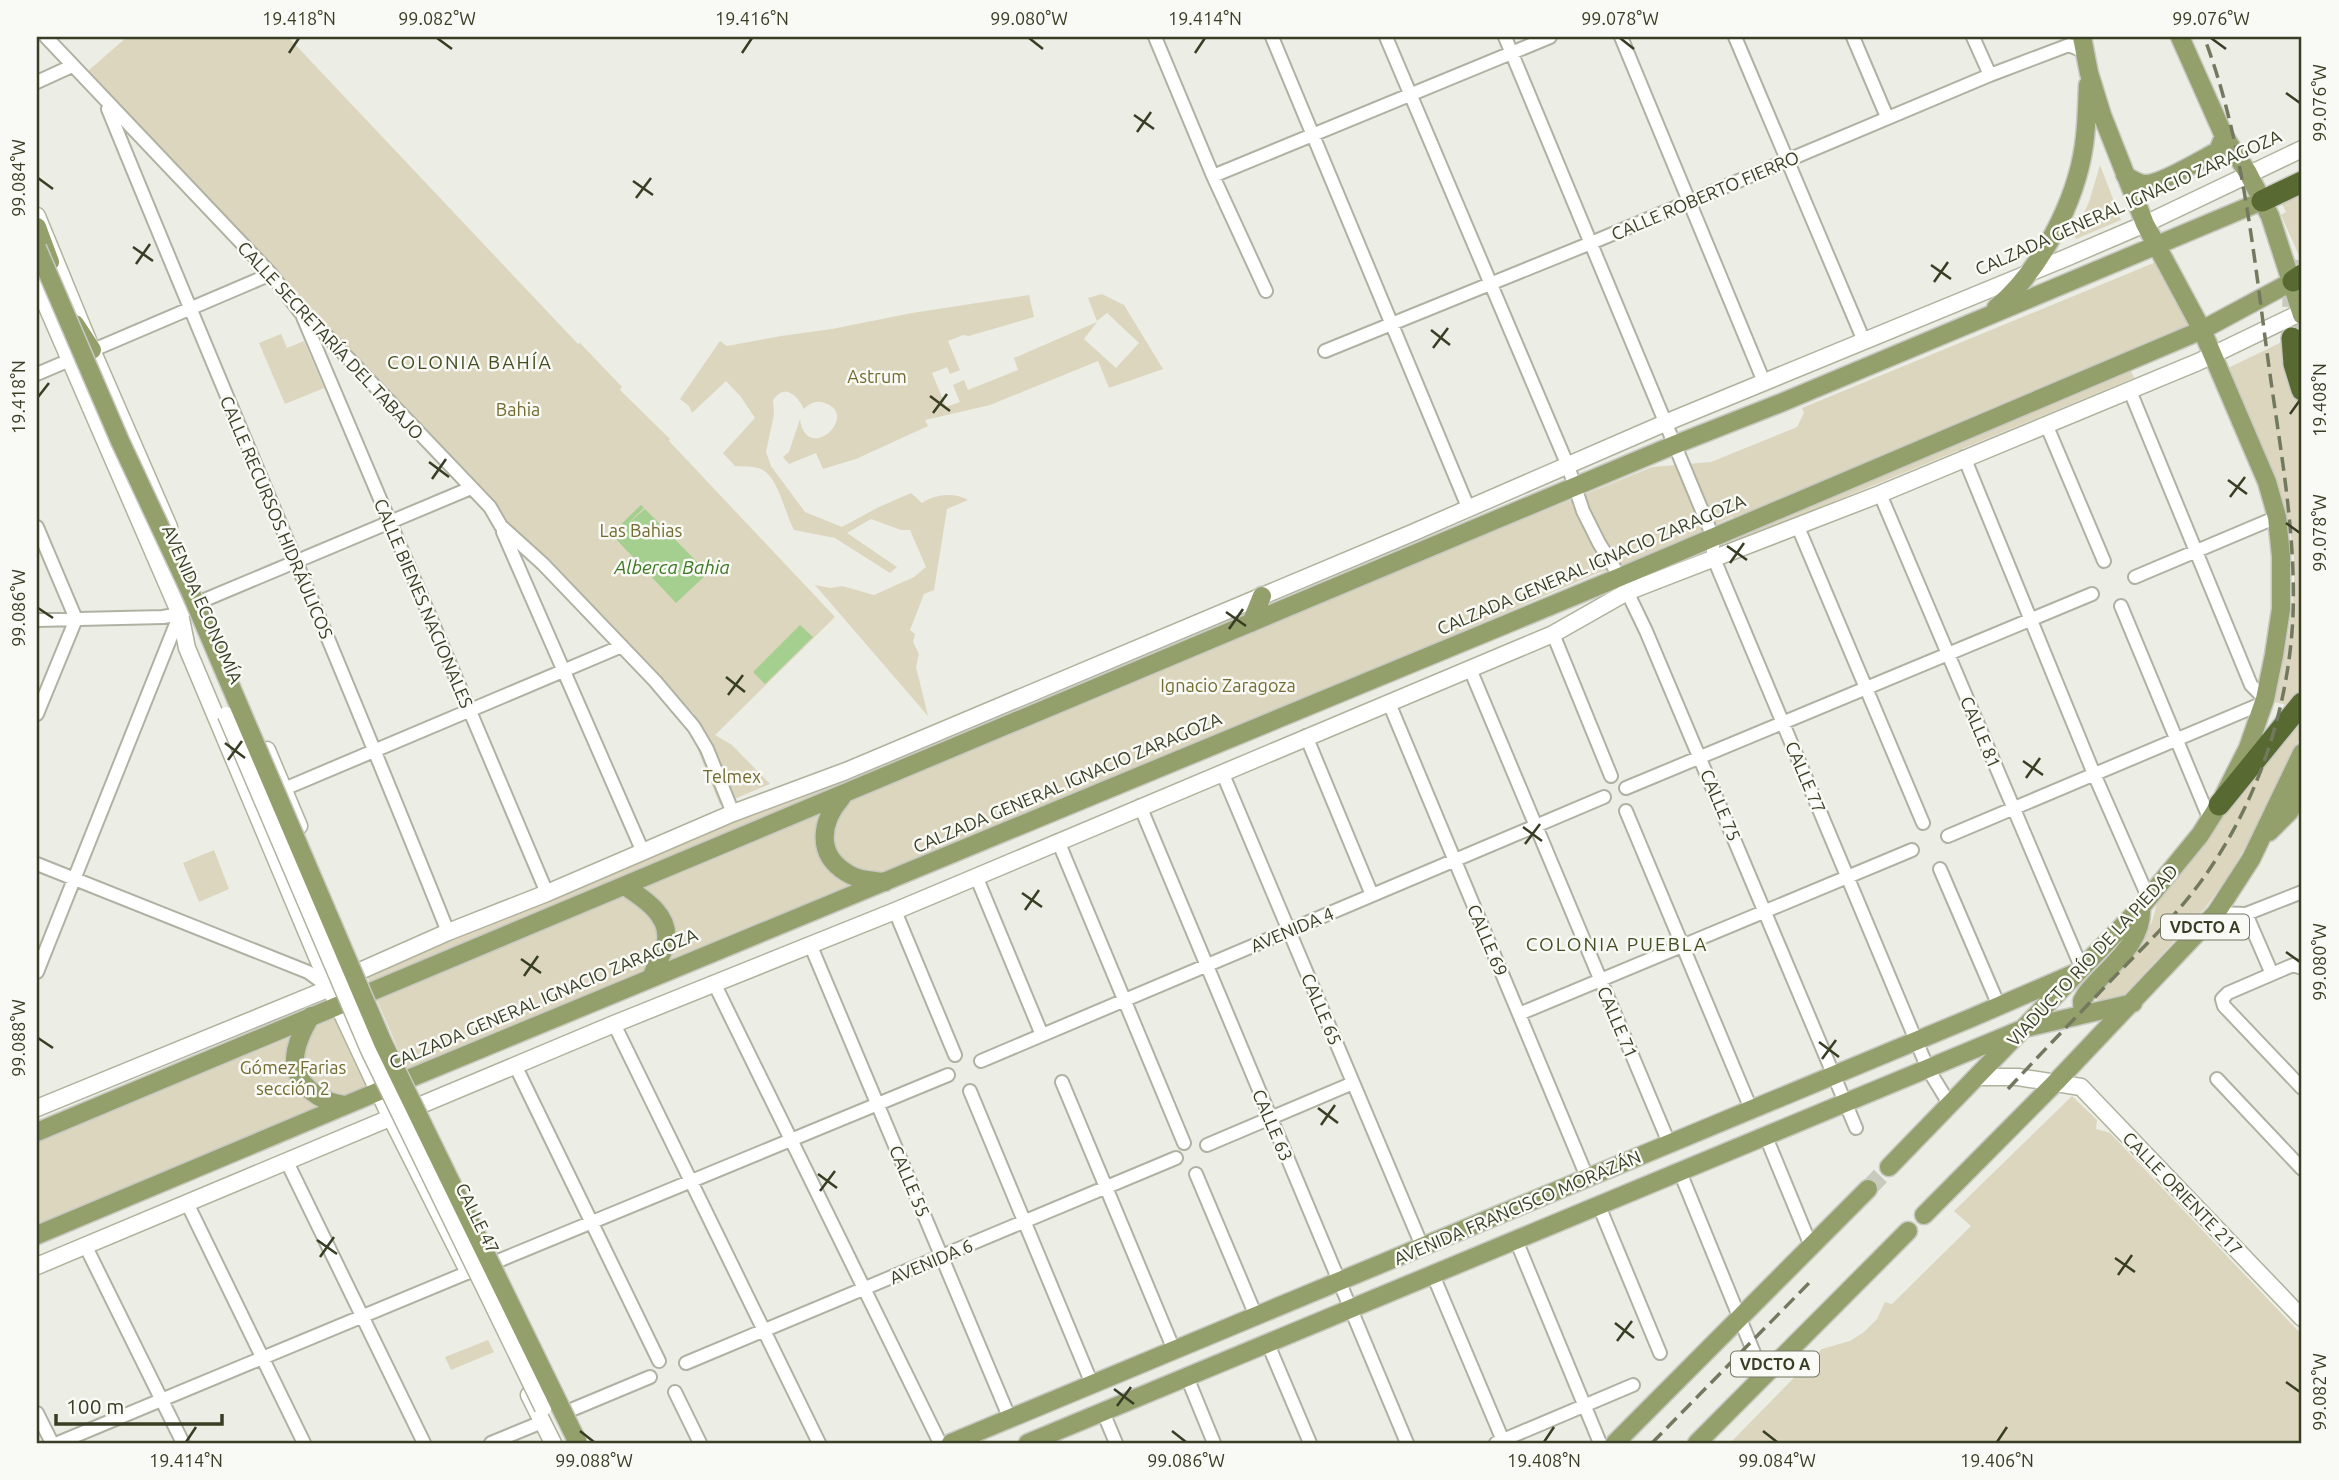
<svg xmlns="http://www.w3.org/2000/svg" width="2339" height="1480" font-family="Ubuntu,sans-serif">
<style>
.green{fill:#ddd6be}
.water{fill:#a4cf8f}
.lines{fill:none;stroke-linecap:round;stroke-linejoin:round}
.primary-tunnel{stroke:#c8cabe;stroke-width:18;stroke-dasharray:18 9;stroke-linecap:butt}
.highway-tunnel{stroke:#c8cabe;stroke-width:21;stroke-dasharray:21 10;stroke-linecap:butt}
.street-casing{stroke:#afb2a3;stroke-width:16}
.secondary-casing{stroke:#afb29d;stroke-width:19}
.primary-casing{stroke:#c7c9c2;stroke-width:21}
.highway-casing{stroke:#c7c9c2;stroke-width:24}
.street{stroke:#fff;stroke-width:12}
.secondary{stroke:#fff;stroke-width:16}
.primary{stroke:#93a06b;stroke-width:18}
.highway{stroke:#586931;stroke-width:21}
.rail{stroke:#73795f;stroke-width:3.5;stroke-dasharray:14 7;stroke-linecap:butt}
.secondary-bridge-casing{stroke:#afb29d;stroke-width:19;stroke-linecap:butt}
.primary-bridge-casing{stroke:#c7c9c2;stroke-width:21;stroke-linecap:butt}
.secondary-bridge{stroke:#fff;stroke-width:16}
.primary-bridge{stroke:#93a06b;stroke-width:18}
.ticks{fill:none;stroke:#383e24;stroke-width:2.5}
.labels{text-anchor:middle;dominant-baseline:central;stroke-width:5;stroke-linejoin:round;paint-order:stroke}
.shield{fill:#f9f9f5;stroke:#727663;stroke-width:2}
.shield-label{font-size:16px;font-weight:bold;fill:#383e24}
.street-label{font-size:18px;fill:#383e24;stroke:#f9f9f5}
.park-label{font-size:18px;fill:#736c30;stroke:#f9f9f5}
.neighbourhood-label{font-size:19px;letter-spacing:2px;fill:#434f21;stroke:#f9f9f5}
.water-label{font-size:19px;font-style:italic;fill:#3c7721;stroke:#f9f9f5}
.neatline{fill:none;stroke:#383e24;stroke-width:2.5}
.ticks-label{font-size:18px;text-anchor:middle;fill:#383e24}
</style>
<rect width="100%" height="100%" fill="#ecede4"/>
<path class="green" d="M127,37H288L578,344L580,343L622,387L620,390L670,439L669,441L835,617L715,735L732,745L770,784L720,805L693,738L694,714L517,533L88,71Z
M2100,165L2121,220L2076,239L2074,235L2089,202Z
M2302,192V248L2300,252H2302V262L2281,215L2286,212L2281,202Z
M2156,262L2189,326L1745,522L1732,517L1695,534L1664,554L1598,573L1237,727L858,883L410,1077L377,1000L879,789L1260,626L1652,467L1711,462L1797,427L1804,413L1802,408Z
M1102,294L1124,305L1163,369L1109,388L1098,361L990,405L925,420L928,426L856,459L823,469L816,453L789,464L783,457L789,452L800,419C806,465 861,416 825,403C816,400 810,403 804,409C797,395 785,383 773,400L774,414L766,452L771,466L805,512L842,527L877,508L911,493L922,503C935,494 955,492 968,500L947,509L934,590L924,594L910,630L915,634L913,642L919,654L916,667L928,716L815,585L830,588L842,586L874,595L914,577L926,567L910,530H901L871,519L847,533L897,567L890,573L835,538L794,530C784,512 778,473 758,468C751,466 742,467 735,466L723,453L755,418L741,397L726,381L692,413L689,406L680,399L720,341L727,346L781,336L832,329L912,313L1029,295L1034,317L969,336L963,335L948,341L960,370L950,374L947,367L932,373L946,407L960,402L953,385L964,380L968,390L1018,370L1014,358L1097,322L1084,339L1116,368L1139,343L1107,313L1097,321L1088,298Z
M281,334L287,348L304,341L324,388L285,404L259,343Z
M2284,341L2294,391L2302,412V695L2287,705L2274,702C2284,657 2299,594 2293,549C2290,519 2277,490 2266,462C2253,431 2240,400 2228,368Z
M2131,371L2134,378L1736,542L1734,536Z
M2302,720V734L2252,836L2227,878L2206,907L2124,995L2100,1002L2094,997L2143,938L2152,922L2157,903L2212,830Z
M922,743L914,755L370,984L368,978L371,975C552,892 739,822 922,743Z
M214,850L229,889L199,902L183,863Z
M338,1017L368,1087L37,1225V1143Z
M2072,1096L2097,1120L2096,1129L2110,1133L2302,1335V1443H1730L1822,1349L1850,1341L1864,1332L1877,1319L1885,1302L1892,1304L1971,1226L1954,1211Z
M488,1340L494,1352L451,1370L445,1357Z"/>
<path class="water" d="M641,505L644,508L625,526L645,509L708,573L676,603L614,537L618,533L615,530Z
M800,625L813,637L765,684L753,672Z"/>
<g class="lines">
<path class="primary-tunnel" d="M1868,1189L1889,1167"/>
<path class="highway-tunnel" d="M2292,338L2293,296L2302,261"/>
<g class="street-casing">
<path id="street" d="M46,37L271,274L300,312L326,335L490,507L501,526L543,564L655,681L694,727L707,749L733,813
M1155,37L1213,176L1266,291
M1272,37L1468,507
M1386,37L1568,466L1583,511L1599,543L1620,577L1646,631L1856,1128
M1505,37L1713,537V557L1717,566L1928,1069L1950,1105
M1621,37L1764,382
M1735,37L1864,341
M1853,37L1887,117
M1973,37L1990,75
M37,82L72,66
M108,109C220,384 338,656 448,932
M1213,176L1550,37
M303,317L547,893
M1325,351L1591,243L1990,75L2069,45L2085,52
M37,374L271,274
M2130,391L2251,685L2265,699
M2046,424L2104,561
M1964,457L2094,774L2149,899
M1880,494L2082,969
M37,527L76,619L37,714
M1798,527L1923,823
M503,532L643,852
M2135,577L2277,517
M2121,606L2210,820
M37,620L163,617L180,614L202,601L471,488
M1553,634L1611,776
M1470,669L1669,1143
M1389,703L1587,1177
M1306,736L1372,895
M1222,772L1422,1246
M1626,788L2092,594
M284,789L622,646
M1140,806L1407,1443
M1626,811L1751,1109
M1948,836L2263,703
M1058,841L1184,1143
M37,864L308,972L330,988
M1940,869L1999,1006
M976,876L1042,1035
M895,911L955,1055
M2216,913L2246,914L2302,892
M2246,914L2272,974
M810,944L1010,1419
M2302,968L2293,965L2228,993L2222,999L2224,1006L2302,1088
M37,972L180,614
M714,983L940,1443
M1519,1014L1912,850
M614,1024L819,1443
M981,1061L1604,797
M515,1065L659,1361
M2217,1079L2302,1169
M1062,1082L1174,1350
M970,1091L1092,1384
M1766,1137L1811,1246
M1207,1145L1353,1083
M287,1162L424,1443
M1680,1172L1763,1375
M1196,1174L1256,1316
M187,1203L304,1443
M1599,1206L1660,1353
M1516,1240L1600,1443
M85,1245L183,1443
M498,1261L948,1075
M1433,1275L1504,1443
M1268,1344L1310,1443
M686,1363L1176,1158
M1187,1377L1214,1443
M675,1392L700,1443
M571,1410L650,1377
M1103,1412L1116,1443
M37,1413L52,1443
M58,1443L469,1272
M491,1443L542,1422
M1496,1443L1633,1385"/>
</g>
<g class="secondary-casing">
<path id="secondary" d="M37,216L92,350L169,527
M37,284L180,614L187,648L330,988L391,1118L468,1271
M267,750L299,826
M1978,1077H2018L2081,1087L2302,1318
M37,1108L330,988L360,971L448,932L547,893L733,813L846,771L1412,533L1665,423L2068,257L2145,224L2302,149
M37,1266L614,1024L895,911L1553,634L1627,592L1880,494L2198,362L2302,312
M529,1395L553,1443"/>
</g>
<g class="primary-casing">
<path id="primary" d="M2180,37L2224,136L2248,173L2270,216L2302,315
M2125,175C2131,179 2138,184 2146,184C2162,184 2202,159 2218,151L2224,136
M37,227L50,262
M1996,308C2040,271 2076,202 2084,145C2087,125 2087,105 2088,85
M75,324L92,350
M1251,623L1262,596
M842,797C821,821 815,854 847,873C858,880 872,881 885,882
M2269,832L2289,812L2302,787
M625,886C643,898 670,915 666,941C664,953 655,967 651,978
M2083,1013L2082,1001L2086,994C2107,967 2144,944 2141,907
M311,1016C303,1029 296,1043 295,1058C294,1085 321,1102 344,1105
M37,1132L1674,445L1783,402L2262,201
M1889,1167L2141,907L2200,835L2219,805L2248,748L2265,699L2274,655L2281,609V556L2277,517L2267,482L2202,330L2145,224L2102,115L2089,73L2082,37
M1924,1215L2056,1082L2216,913L2251,859L2302,753
M37,1235L408,1079L1620,577L2202,330L2293,281
M951,1443L1971,1018L2073,974
M1028,1443L2025,1028L2133,1003
M1615,1443L1868,1189
M1697,1443L1908,1231"/>
</g>
<g class="highway-casing">
<path id="highway" d="M2262,201L2302,182
M2293,281L2302,275
M2292,338L2294,364L2302,390
M2219,805L2302,703"/>
</g>
<use href="#street" class="street"/>
<use href="#secondary" class="secondary"/>
<use href="#primary" class="primary"/>
<use href="#highway" class="highway"/>
<path class="rail" d="M2008,1089C2045,1049 2083,1010 2120,971C2149,942 2178,913 2202,880C2257,804 2289,709 2293,615C2296,532 2280,448 2269,367C2254,258 2243,139 2204,37
M1652,1443L1811,1281"/>
<g class="secondary-bridge-casing">
<path id="secondary-bridge" d="M226,715L369,1050L543,1408"/>
</g>
<g class="primary-bridge-casing">
<path id="primary-bridge" d="M37,248L120,441L190,591L383,1043L578,1443"/>
</g>
<use href="#secondary-bridge" class="secondary-bridge"/>
<use href="#primary-bridge" class="primary-bridge"/>
</g>
<path class="ticks" d="M437,38L452,49M1029,38L1043,49M1620,38L1634,49M2211,38L2226,49M289,53L299,38M742,53L752,38M1195,53L1205,38M2286,93L2300,103M1134,115L1154,129M1137,132L1151,112M38,178L53,189M633,181L653,195M636,198L651,178M133,247L153,261M136,264L150,244M1931,265L1951,279M1934,282L1948,262M1431,330L1450,345M1433,348L1448,328M930,396L950,411M38,397L49,383M933,413L947,394M2290,414L2300,400M429,462L449,477M432,479L446,459M2228,480L2247,494M2230,497L2245,477M2286,523L2300,533M1727,546L1747,560M1730,563L1744,543M38,608L53,618M1226,612L1246,626M1229,629L1243,609M726,677L745,692M728,695L743,675M225,743L245,758M228,760L242,741M2023,761L2043,775M2026,778L2040,758M1523,827L1542,841M1525,844L1540,824M1022,893L1042,907M1025,910L1039,890M2286,952L2300,962M521,959L541,973M524,976L538,956M38,1038L53,1048M1819,1042L1839,1057M1822,1059L1836,1040M1318,1108L1338,1123M1321,1125L1335,1105M818,1174L837,1188M820,1191L835,1171M317,1240L337,1254M320,1257L334,1237M2115,1258L2135,1272M2118,1275L2132,1255M1615,1323L1634,1338M1617,1341L1632,1321M2286,1382L2300,1392M1114,1389L1134,1404M1117,1406L1131,1387M580,1431L594,1442M1172,1431L1186,1442M1763,1431L1777,1442M186,1442L196,1427M1544,1442L1554,1427M1997,1442L2007,1427"/>
<g class="labels">
<g class="shield">
<rect x="2161" y="914.5" width="88" height="25" rx="5"/>
<rect x="1731" y="1351.5" width="88" height="25" rx="5"/>
</g>
<g class="shield-label">
<text x="2205" y="927">VDCTO A</text>
<text x="1775" y="1364">VDCTO A</text>
</g>
<g class="street-label">
<text transform="translate(1705 195) rotate(-23)">CALLE ROBERTO FIERRO</text>
<text transform="translate(2128 202) rotate(-24)">CALZADA GENERAL IGNACIO ZARAGOZA</text>
<text transform="translate(331 340) rotate(47)">CALLE SECRETARÍA DEL TABAJO</text>
<text transform="translate(277 517) rotate(67)">CALLE RECURSOS HIDRÁULICOS</text>
<text transform="translate(1591 564) rotate(-23)">CALZADA GENERAL IGNACIO ZARAGOZA</text>
<text transform="translate(424 603) rotate(67)">CALLE BIENES NACIONALES</text>
<text transform="translate(203 604) rotate(66)">AVENIDA ECONOMÍA</text>
<text transform="translate(1981 732) rotate(67)">CALLE 81</text>
<text transform="translate(1806 777) rotate(67)">CALLE 77</text>
<text transform="translate(1067 782) rotate(-23)">CALZADA GENERAL IGNACIO ZARAGOZA</text>
<text transform="translate(1721 805) rotate(67)">CALLE 75</text>
<text transform="translate(1292 929) rotate(-23)">AVENIDA 4</text>
<text transform="translate(1488 940) rotate(67)">CALLE 69</text>
<text transform="translate(2092 955) rotate(-47)">VIADUCTO RÍO DE LA PIEDAD</text>
<text transform="translate(543 998) rotate(-23)">CALZADA GENERAL IGNACIO ZARAGOZA</text>
<text transform="translate(1322 1009) rotate(67)">CALLE 65</text>
<text transform="translate(1618 1022) rotate(67)">CALLE 71</text>
<text transform="translate(1273 1125) rotate(67)">CALLE 63</text>
<text transform="translate(910 1181) rotate(67)">CALLE 55</text>
<text transform="translate(2183 1193) rotate(46)">CALLE ORIENTE 217</text>
<text transform="translate(1517 1207) rotate(-23)">AVENIDA FRANCISCO MORAZÁN</text>
<text transform="translate(478 1218) rotate(64)">CALLE 47</text>
<text transform="translate(931 1261) rotate(-23)">AVENIDA 6</text>
</g>
<g class="park-label">
<text x="877" y="376">Astrum</text>
<text x="518" y="409">Bahia</text>
<text x="641" y="530">Las Bahias</text>
<text x="1228" y="685">Ignacio Zaragoza</text>
<text x="732" y="776">Telmex</text>
<text x="293" y="1067">Gómez Farias<tspan x="293" dy="21">sección 2</tspan></text>
</g>
<g class="neighbourhood-label">
<text x="470" y="362">COLONIA BAHÍA</text>
<text x="1617" y="944">COLONIA PUEBLA</text>
</g>
<g class="water-label">
<text x="672" y="567">Alberca Bahia</text>
</g>
</g>
<rect width="2339" height="1480" fill="none" stroke="#f9f9f5" stroke-width="77"/>
<path d="M56 1414v10h166v-10" fill="none" stroke="#383e24" stroke-width="3.5"/>
<text x="66" y="1414" font-size="21" fill="#383e24" stroke="#f9f9f5" stroke-width="5" paint-order="stroke">100 m</text>
<rect x="38" y="38" width="2262" height="1404" class="neatline"/>
<g class="ticks-label">
<text x="299" y="25">19.418°N</text>
<text x="437" y="25">99.082°W</text>
<text x="752" y="25">19.416°N</text>
<text x="1029" y="25">99.080°W</text>
<text x="1205" y="25">19.414°N</text>
<text x="1620" y="25">99.078°W</text>
<text x="2211" y="25">99.076°W</text>
<text transform="translate(2320 103) rotate(-90)" y="6">99.076°W</text>
<text transform="translate(19 178) rotate(-90)" y="6">99.084°W</text>
<text transform="translate(19 397) rotate(-90)" y="6">19.418°N</text>
<text transform="translate(2320 400) rotate(-90)" y="6">19.408°N</text>
<text transform="translate(2320 533) rotate(-90)" y="6">99.078°W</text>
<text transform="translate(19 608) rotate(-90)" y="6">99.086°W</text>
<text transform="translate(2320 962) rotate(-90)" y="6">99.080°W</text>
<text transform="translate(19 1038) rotate(-90)" y="6">99.088°W</text>
<text transform="translate(2320 1392) rotate(-90)" y="6">99.082°W</text>
<text x="186" y="1467">19.414°N</text>
<text x="594" y="1467">99.088°W</text>
<text x="1186" y="1467">99.086°W</text>
<text x="1544" y="1467">19.408°N</text>
<text x="1777" y="1467">99.084°W</text>
<text x="1997" y="1467">19.406°N</text>
</g>
</svg>
